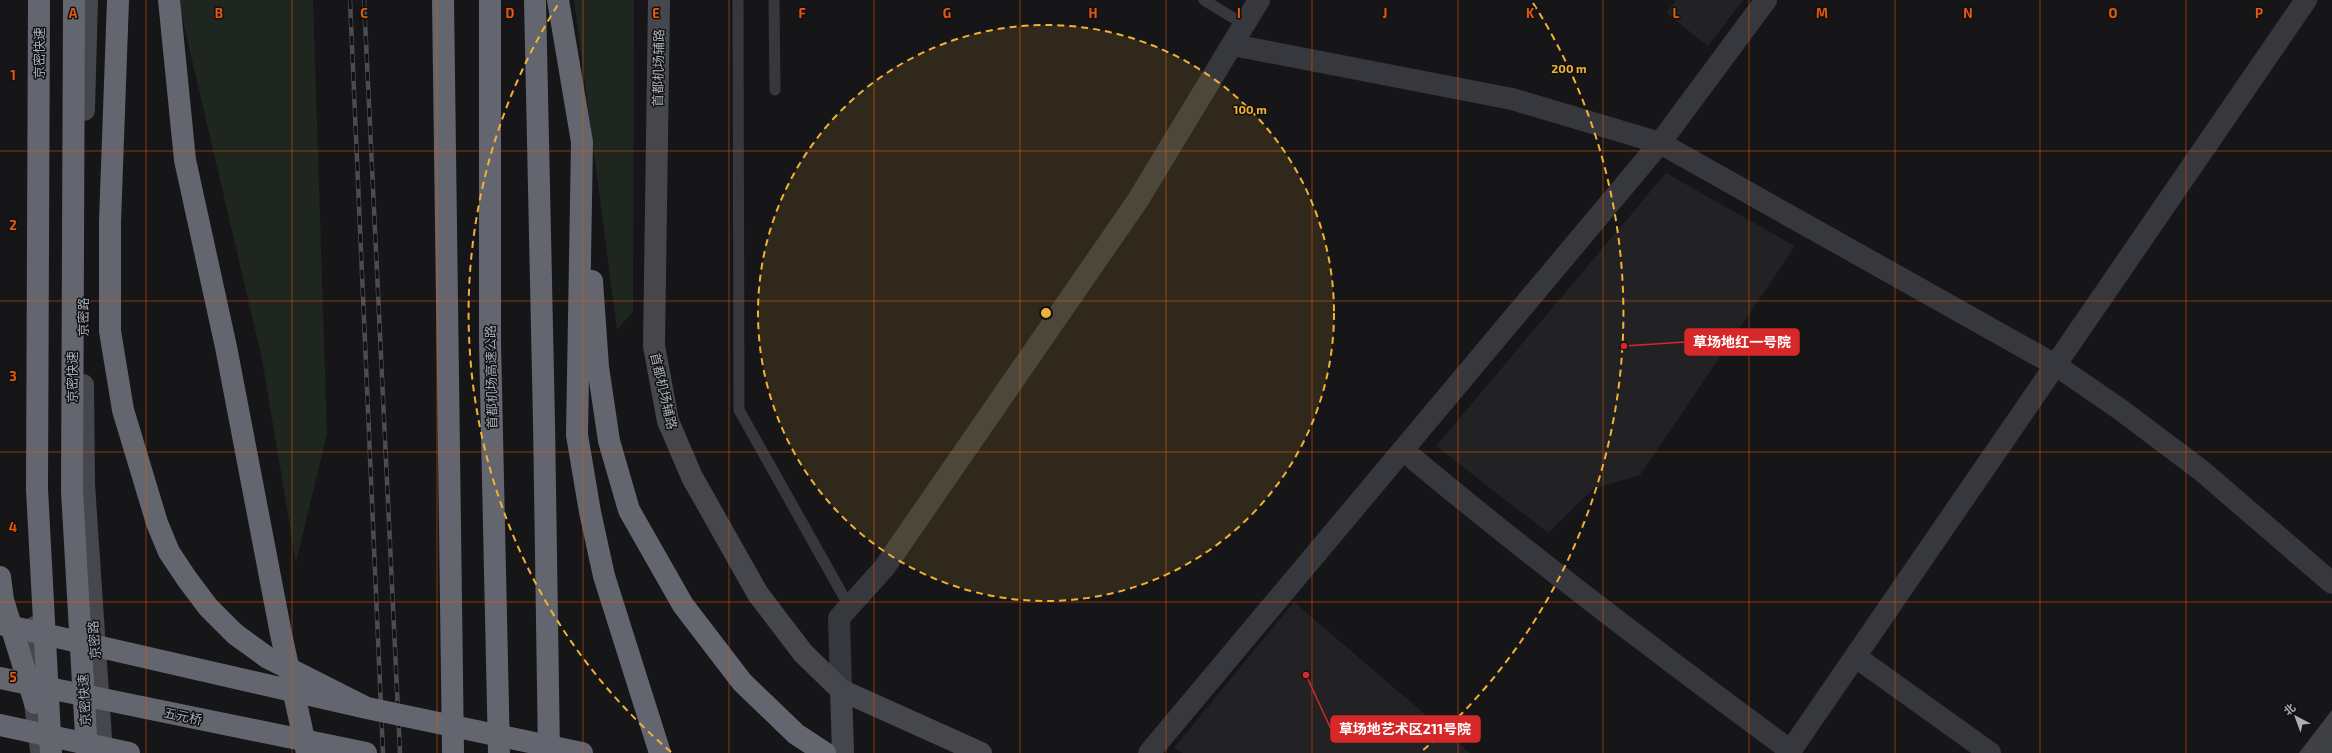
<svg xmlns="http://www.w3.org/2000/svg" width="2332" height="753" font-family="'Exo 2','Noto Sans SC',sans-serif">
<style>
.built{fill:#222225}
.green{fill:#1e261f}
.building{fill:#404145}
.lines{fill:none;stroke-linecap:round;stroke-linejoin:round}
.lane{stroke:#37383d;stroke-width:11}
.street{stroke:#37383d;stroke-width:22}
.secondary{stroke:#45474d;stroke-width:22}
.highway{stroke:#63666e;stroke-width:22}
.rail-casing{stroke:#4a4c52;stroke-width:4.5}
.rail{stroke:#111113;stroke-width:3;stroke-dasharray:9;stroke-linecap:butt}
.highway-bridge{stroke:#63666e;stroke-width:22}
.grid{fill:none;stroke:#e8590c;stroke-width:1;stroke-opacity:0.55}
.ring{fill:none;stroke:#f2b134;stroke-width:2;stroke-dasharray:7 5}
.labels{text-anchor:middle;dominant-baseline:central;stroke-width:3;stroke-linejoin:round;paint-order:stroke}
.street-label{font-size:13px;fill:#a8adb8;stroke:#111113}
.grid-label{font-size:13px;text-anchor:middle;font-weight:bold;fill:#e8590c;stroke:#111113;stroke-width:3;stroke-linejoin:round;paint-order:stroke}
.centre{fill:#f2b134;stroke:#111113;stroke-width:2}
.ring-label{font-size:12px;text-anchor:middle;font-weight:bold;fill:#f2b134;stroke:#111113;stroke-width:3;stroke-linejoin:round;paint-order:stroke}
.leader{fill:none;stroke:#d62828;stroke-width:1.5}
.callout-dot{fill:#d62828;stroke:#111113;stroke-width:1.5}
.callout{fill:#d62828;stroke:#d62828;stroke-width:1.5}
.callout-label{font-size:14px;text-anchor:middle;font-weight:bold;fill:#fff}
</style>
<rect width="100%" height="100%" fill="#161618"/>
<path class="built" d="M1676,0H1743L1708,46L1666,13Z
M1666,173L1795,246L1640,475L1593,489L1548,533L1436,446Z
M1294,602L1470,753H1183L1174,748Z"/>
<path class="green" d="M178,0H313L327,434L296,562L262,359Z
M574,0H634L633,311L617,330Z"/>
<path class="building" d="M2332,710V753H2299Z"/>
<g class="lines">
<path class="lane" d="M738,0L739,410L849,606
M774,0L775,90
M1204,0L1245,25"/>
<path class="street" d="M1233,45L1512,99L1660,143L2057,366L2121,410L2202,471L2332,583
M1403,450C1528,555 1659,654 1791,751
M1856,657L1990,753
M841,690L839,618L884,568L1138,200L1259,0
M1149,753L1660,143L1766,0
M1789,753L2306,0"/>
<path class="secondary" d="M659,0L654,346L668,421L692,477L758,594L803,653L841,690L843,753
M84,110L87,0
M83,385L84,484L102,753
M35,627V703L41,750
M841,690L981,753"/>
<path class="highway" d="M74,0L72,491L87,753
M169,0L185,160L226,347L281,634L307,753
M443,0L453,753
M490,0V343L499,753
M535,0L544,422L549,753
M558,0L582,142L577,435L590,512L604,576L660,753
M592,281L598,367L609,441L629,510L683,605L742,682L796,734L825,753
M0,577L3,600L35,703"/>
<g class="rail-casing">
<path id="rail" d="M350,0L383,753
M364,0L400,753"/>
</g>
<use href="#rail" class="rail"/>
<path class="highway-bridge" d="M39,0L37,489L51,753
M118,0L110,222V331L123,410L157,523L169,552L187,579L208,607L235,634L268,658L367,708
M0,624L367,708L582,753
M0,678L366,753
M0,725L129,753"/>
</g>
<path class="grid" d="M146,0V753M292,0V753M437,0V753M583,0V753M729,0V753M874,0V753M1020,0V753M1166,0V753M1312,0V753M1458,0V753M1603,0V753M1749,0V753M1895,0V753M2040,0V753M2186,0V753M0,151H2332M0,301H2332M0,452H2332M0,602H2332"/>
<circle cx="1046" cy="313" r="288" fill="#f2b134" fill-opacity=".12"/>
<g class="ring">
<circle cx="1046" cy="313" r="288"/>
<path d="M671 752A577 577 0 0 1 559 3M1533 3A577 577 0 0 1 1421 752"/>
</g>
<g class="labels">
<g class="street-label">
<text transform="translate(39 53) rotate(-90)">京密快速</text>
<text transform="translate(658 68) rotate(-89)">首都机场辅路</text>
<text transform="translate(83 317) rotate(-90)">京密路</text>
<text transform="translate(72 377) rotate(-90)">京密快速</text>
<text transform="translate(491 377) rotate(-91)">首都机场高速公路</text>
<text transform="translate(664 391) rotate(77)">首都机场辅路</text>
<text transform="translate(94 640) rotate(-94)">京密路</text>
<text transform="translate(84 700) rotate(-93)">京密快速</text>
<text transform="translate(183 716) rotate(12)">五元桥</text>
</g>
</g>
<g class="grid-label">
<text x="73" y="18">A</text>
<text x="219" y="18">B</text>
<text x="364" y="18">C</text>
<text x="510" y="18">D</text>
<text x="656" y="18">E</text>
<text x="802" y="18">F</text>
<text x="947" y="18">G</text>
<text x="1093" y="18">H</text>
<text x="1239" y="18">I</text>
<text x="1385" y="18">J</text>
<text x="1530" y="18">K</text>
<text x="1676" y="18">L</text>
<text x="1822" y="18">M</text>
<text x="1968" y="18">N</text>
<text x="2113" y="18">O</text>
<text x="2259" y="18">P</text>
<text x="13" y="80">1</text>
<text x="13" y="230">2</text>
<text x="13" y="381">3</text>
<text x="13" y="532">4</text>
<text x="13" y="682">5</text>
</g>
<circle cx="1046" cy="313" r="6" class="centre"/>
<g class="ring-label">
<text x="1569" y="73">200 m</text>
<text x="1250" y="114">100 m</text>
</g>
<path class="leader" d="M1624 346L1685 342M1306 675L1331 729"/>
<g class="callout-dot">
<circle cx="1624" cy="346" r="4"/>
<circle cx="1306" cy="675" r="4"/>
</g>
<g class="callout">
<rect x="1685" y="329" width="114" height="26" rx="4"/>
<rect x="1331" y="716" width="149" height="26" rx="4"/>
</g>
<g class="callout-label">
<text x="1742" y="347">草场地红一号院</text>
<text x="1405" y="734">草场地艺术区211号院</text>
</g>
<g transform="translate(2296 717) rotate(319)" stroke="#111113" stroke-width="3" paint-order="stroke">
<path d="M0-3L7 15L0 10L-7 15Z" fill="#a8adb8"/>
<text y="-6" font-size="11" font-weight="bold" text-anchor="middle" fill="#a8adb8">北</text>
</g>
</svg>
